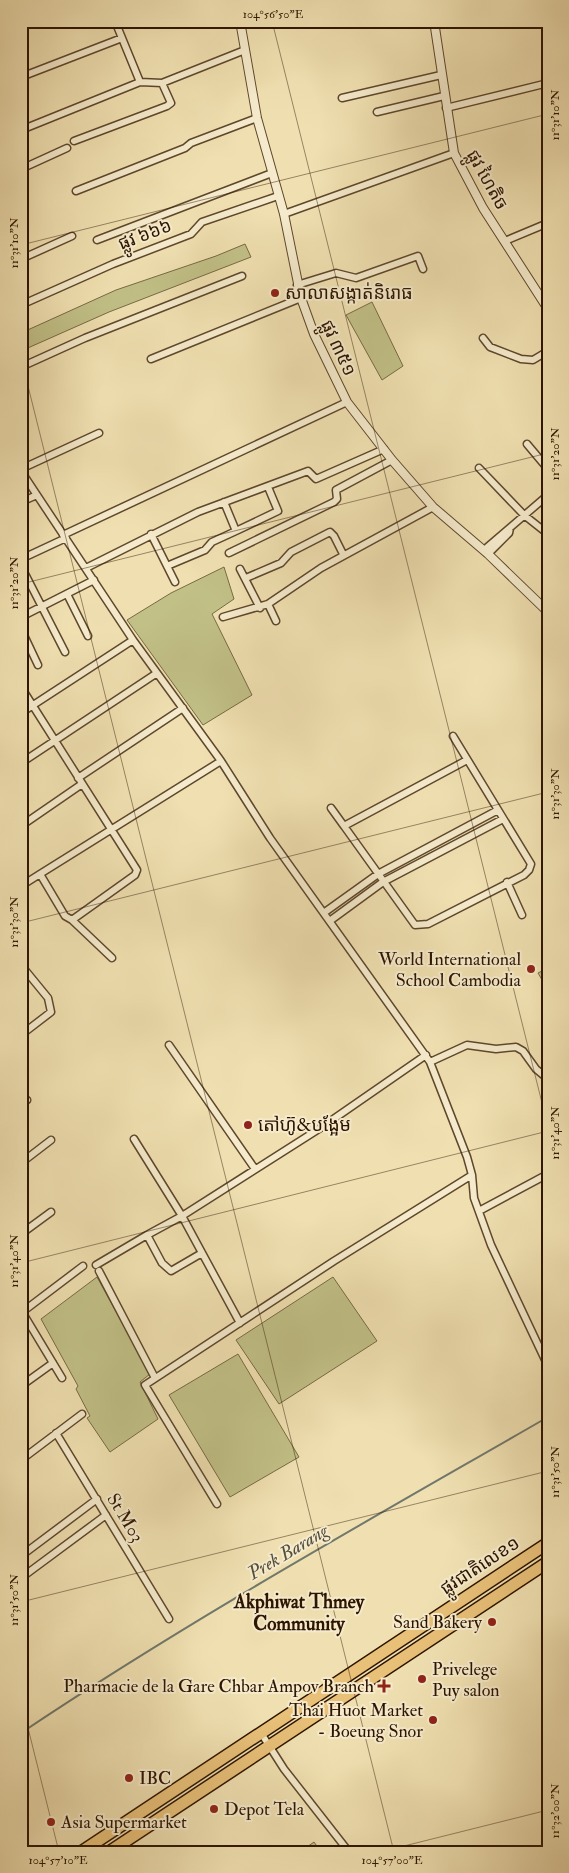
<svg xmlns="http://www.w3.org/2000/svg" width="569" height="1873" font-family="'IM FELL Double Pica','Noto Sans Khmer',serif">
<style>
.green{fill:#c1c087;stroke:#776a44}
.lines{fill:none;stroke-linecap:round;stroke-linejoin:round}
.stream{stroke:#70786c;stroke-width:2}
.minor-casing{stroke:#5e472c;stroke-width:9}
.tertiary-casing{stroke:#5e472c;stroke-width:10}
.trunk-casing{stroke:#2d1400;stroke-width:14}
.minor{stroke:#f5ebcc;stroke-width:6}
.tertiary{stroke:#f5ebcc;stroke-width:8}
.trunk{stroke:#e8c078;stroke-width:11}
.ticks{fill:none;stroke:#2d1400;stroke-width:1;stroke-opacity:0.45}
.poi-dot{fill:#8f2418;stroke:#f5ebcc;stroke-width:2}
.labels{text-anchor:middle;dominant-baseline:central;stroke-width:4;stroke-linejoin:round;paint-order:stroke}
.street-label{font-size:18px;fill:#2d1400;stroke:#f5ebcc}
.poi-label{font-size:18px;fill:#2d1400;stroke:#f5ebcc;text-anchor:start}
.water-label{font-size:19px;font-style:italic;fill:#544e3f;stroke:#f5ebcc}
.neighbourhood-label{font-size:19px;font-weight:bold;fill:#2d1400;stroke:#f5ebcc}
.neatline{fill:none;stroke:#2d1400;stroke-width:2}
.ticks-label{font-size:12px;text-anchor:middle;fill:#2d1400}
</style>
<rect width="100%" height="100%" fill="#f0e0b1"/>
<filter id="stains"><feTurbulence type="fractalNoise" baseFrequency=".004" numOctaves="4"/><feColorMatrix values="0 0 0 0 .2 0 0 0 0 .09 0 0 0 0 .02 0 0 0 .5 -.17"/></filter>
<radialGradient id="worn" r=".72"><stop offset=".6" stop-color="#630" stop-opacity="0"/><stop offset="1" stop-color="#630" stop-opacity=".3"/></radialGradient>
<path class="green" d="M245,244L251,257L109,312L21,351V333L116,290L216,256Z
M372,302L403,366L382,380L346,315Z
M224,567L234,599L212,614L252,695L203,725L127,620L171,593Z
M548,968V990L538,973Z
M97,1277L150,1374L140,1382L158,1419L110,1452L87,1418L90,1416L76,1389L78,1386L41,1319Z
M333,1277L377,1341L279,1404L236,1340Z
M238,1354L299,1457L230,1497L169,1395Z
M314,1842L321,1852H300Z"/>
<g class="lines">
<path class="stream" d="M21,1733C191,1619 371,1519 548,1417"/>
<g class="minor-casing">
<path id="minor" d="M115,21L140,82
M21,77L122,38
M342,98L441,75
M446,108L548,83
M377,112L444,96
M21,130L140,82L162,83L245,50
M74,141L167,106L171,103L162,83
M21,169L67,148
M76,191L185,148L191,143L257,118
M284,214L454,153
M97,240L272,173
M505,241L548,223
M21,259L72,236
M297,285L336,273L356,278L418,256L423,269
M21,305L113,264L191,234L202,222L278,196
M483,338L490,347L521,359L533,360L548,351
M151,359L301,298
M21,367L85,338L242,276
M527,444L548,469
M479,468L524,515L548,534
M21,469L99,433
M21,471L133,640L221,761L270,838L430,1062L467,1157L472,1175L474,1198L491,1245L548,1366
M21,502L37,495
M236,531L278,511L268,487
M151,534L175,582
M63,535L347,402
M484,550L548,495
M229,553L334,502L337,499L336,490L392,460
M488,554L509,533L510,528
M21,559L66,538
M21,566L65,652
M167,566L205,550L212,542L236,531L224,502
M86,568L198,512L308,471L316,479L384,449
M240,569L260,608
M246,578L281,563L291,552L330,532L334,536L343,554
M67,594L88,636
M268,604L276,621
M21,617L94,580
M223,617L268,604L321,568L433,507
M21,629L38,665
M21,687L137,870L135,875L72,920L112,958
M21,713L133,640
M453,736L531,864L529,870L524,875L428,924L415,925L344,826L467,760
M21,763L157,673
M78,778L183,708
M331,808L344,826
M21,826L82,784
M507,882L522,915
M21,886L40,874
M325,912L378,874L498,810
M72,920L65,916L40,874L221,761
M331,920L383,882L503,819
M21,965L48,998L51,1012L21,1035
M169,1045L255,1169
M430,1062L467,1045L496,1049L516,1047L523,1051L536,1069L548,1079
M21,1104L27,1100
M134,1139L182,1216L240,1323
M21,1163L51,1140
M479,1211L548,1174
M21,1234L51,1212
M202,1253L171,1271L162,1263L147,1235L182,1216L322,1127L426,1055
M96,1265L147,1235
M99,1271L155,1378
M21,1310L62,1378
M21,1313L83,1266
M21,1386L53,1363
M56,1433L169,1619
M21,1460L82,1414
M217,1504L145,1385L334,1261L472,1175
M21,1556L97,1499
M21,1578L106,1515
M261,1733L284,1769L349,1852"/>
</g>
<g class="tertiary-casing">
<path id="tertiary" d="M240,21L257,118L284,214L301,298L314,334L347,402L392,460L433,507L488,554L548,612
M434,21L454,153L483,208L548,309"/>
</g>
<g class="trunk-casing">
<path id="trunk" d="M81,1852L548,1543
M109,1852L548,1562"/>
</g>
<use href="#minor" class="minor"/>
<use href="#tertiary" class="tertiary"/>
<use href="#trunk" class="trunk"/>
</g>
<path class="ticks" d="M272,21L548,1127M21,245L548,114M21,358L394,1852M21,584L548,453M21,923L548,792M21,1263L548,1131M21,1602L548,1471M21,1700L59,1852M380,1852L548,1810"/>
<g class="poi-dot">
<circle cx="275" cy="293" r="5"/>
<circle cx="531" cy="969" r="5"/>
<circle cx="248" cy="1125" r="5"/>
<circle cx="492" cy="1622" r="5"/>
<circle cx="422" cy="1679" r="5"/>
<path d="M381.5 1678.5h5v5h5v5h-5v5h-5v-5h-5v-5h5z"/>
<circle cx="433" cy="1720" r="5"/>
<circle cx="129" cy="1778" r="5"/>
<circle cx="214" cy="1809" r="5"/>
<circle cx="51" cy="1822" r="5"/>
</g>
<g class="labels">
<g class="street-label">
<text transform="translate(487 180) rotate(61)">ផ្លូវ ហៃតិច</text>
<text transform="translate(145 235) rotate(-21)">ផ្លូវ ៦៦៦</text>
<text transform="translate(338 348) rotate(65)">ផ្លូវ ៣៥១</text>
<text transform="translate(125 1518) rotate(59)">St M03</text>
<text transform="translate(480 1566) rotate(-33)">ផ្លូវជាតិលេខ១</text>
</g>
<g class="poi-label">
<text x="285" y="293">សាលាសង្កាត់និរោធ</text>
<text x="521" y="959" text-anchor="end">World International<tspan x="521" dy="21">School Cambodia</tspan></text>
<text x="258" y="1125">តៅហ៊ូ&amp;បង្អែម</text>
<text x="482" y="1622" text-anchor="end">Sand Bakery</text>
<text x="432" y="1669">Privelege<tspan x="432" dy="21">Puy salon</tspan></text>
<text x="374" y="1686" text-anchor="end">Pharmacie de la Gare Chbar Ampov Branch</text>
<text x="423" y="1710" text-anchor="end">Thai Huot Market<tspan x="423" dy="21">- Boeung Snor</tspan></text>
<text x="139" y="1778">IBC</text>
<text x="224" y="1809">Depot Tela</text>
<text x="61" y="1822">Asia Supermarket</text>
</g>
<g class="water-label">
<text transform="translate(288 1552) rotate(-31)">Prek Barang</text>
</g>
<g class="neighbourhood-label">
<text x="299" y="1602">Akphiwat Thmey<tspan x="299" dy="22">Community</tspan></text>
</g>
</g>
<rect width="569" height="1873" fill="none" stroke="#f0e0b1" stroke-width="55"/>
<rect x="28" y="28" width="514" height="1818" class="neatline"/>
<g class="ticks-label">
<text x="273" y="18">104°56'50"E</text>
<text transform="translate(555 115) rotate(-90)" y="4">11°31'10"N</text>
<text transform="translate(14 243) rotate(-90)" y="4">11°31'10"N</text>
<text transform="translate(555 454) rotate(-90)" y="4">11°31'20"N</text>
<text transform="translate(14 583) rotate(-90)" y="4">11°31'20"N</text>
<text transform="translate(555 794) rotate(-90)" y="4">11°31'30"N</text>
<text transform="translate(14 922) rotate(-90)" y="4">11°31'30"N</text>
<text transform="translate(555 1133) rotate(-90)" y="4">11°31'40"N</text>
<text transform="translate(14 1261) rotate(-90)" y="4">11°31'40"N</text>
<text transform="translate(555 1472) rotate(-90)" y="4">11°31'50"N</text>
<text transform="translate(14 1600) rotate(-90)" y="4">11°31'50"N</text>
<text transform="translate(555 1811) rotate(-90)" y="4">11°32'00"N</text>
<text x="58" y="1864">104°57'10"E</text>
<text x="392" y="1864">104°57'00"E</text>
</g>
<rect width="100%" height="100%" filter="url(#stains)"/>
<rect width="100%" height="100%" fill="url(#worn)"/>
</svg>
